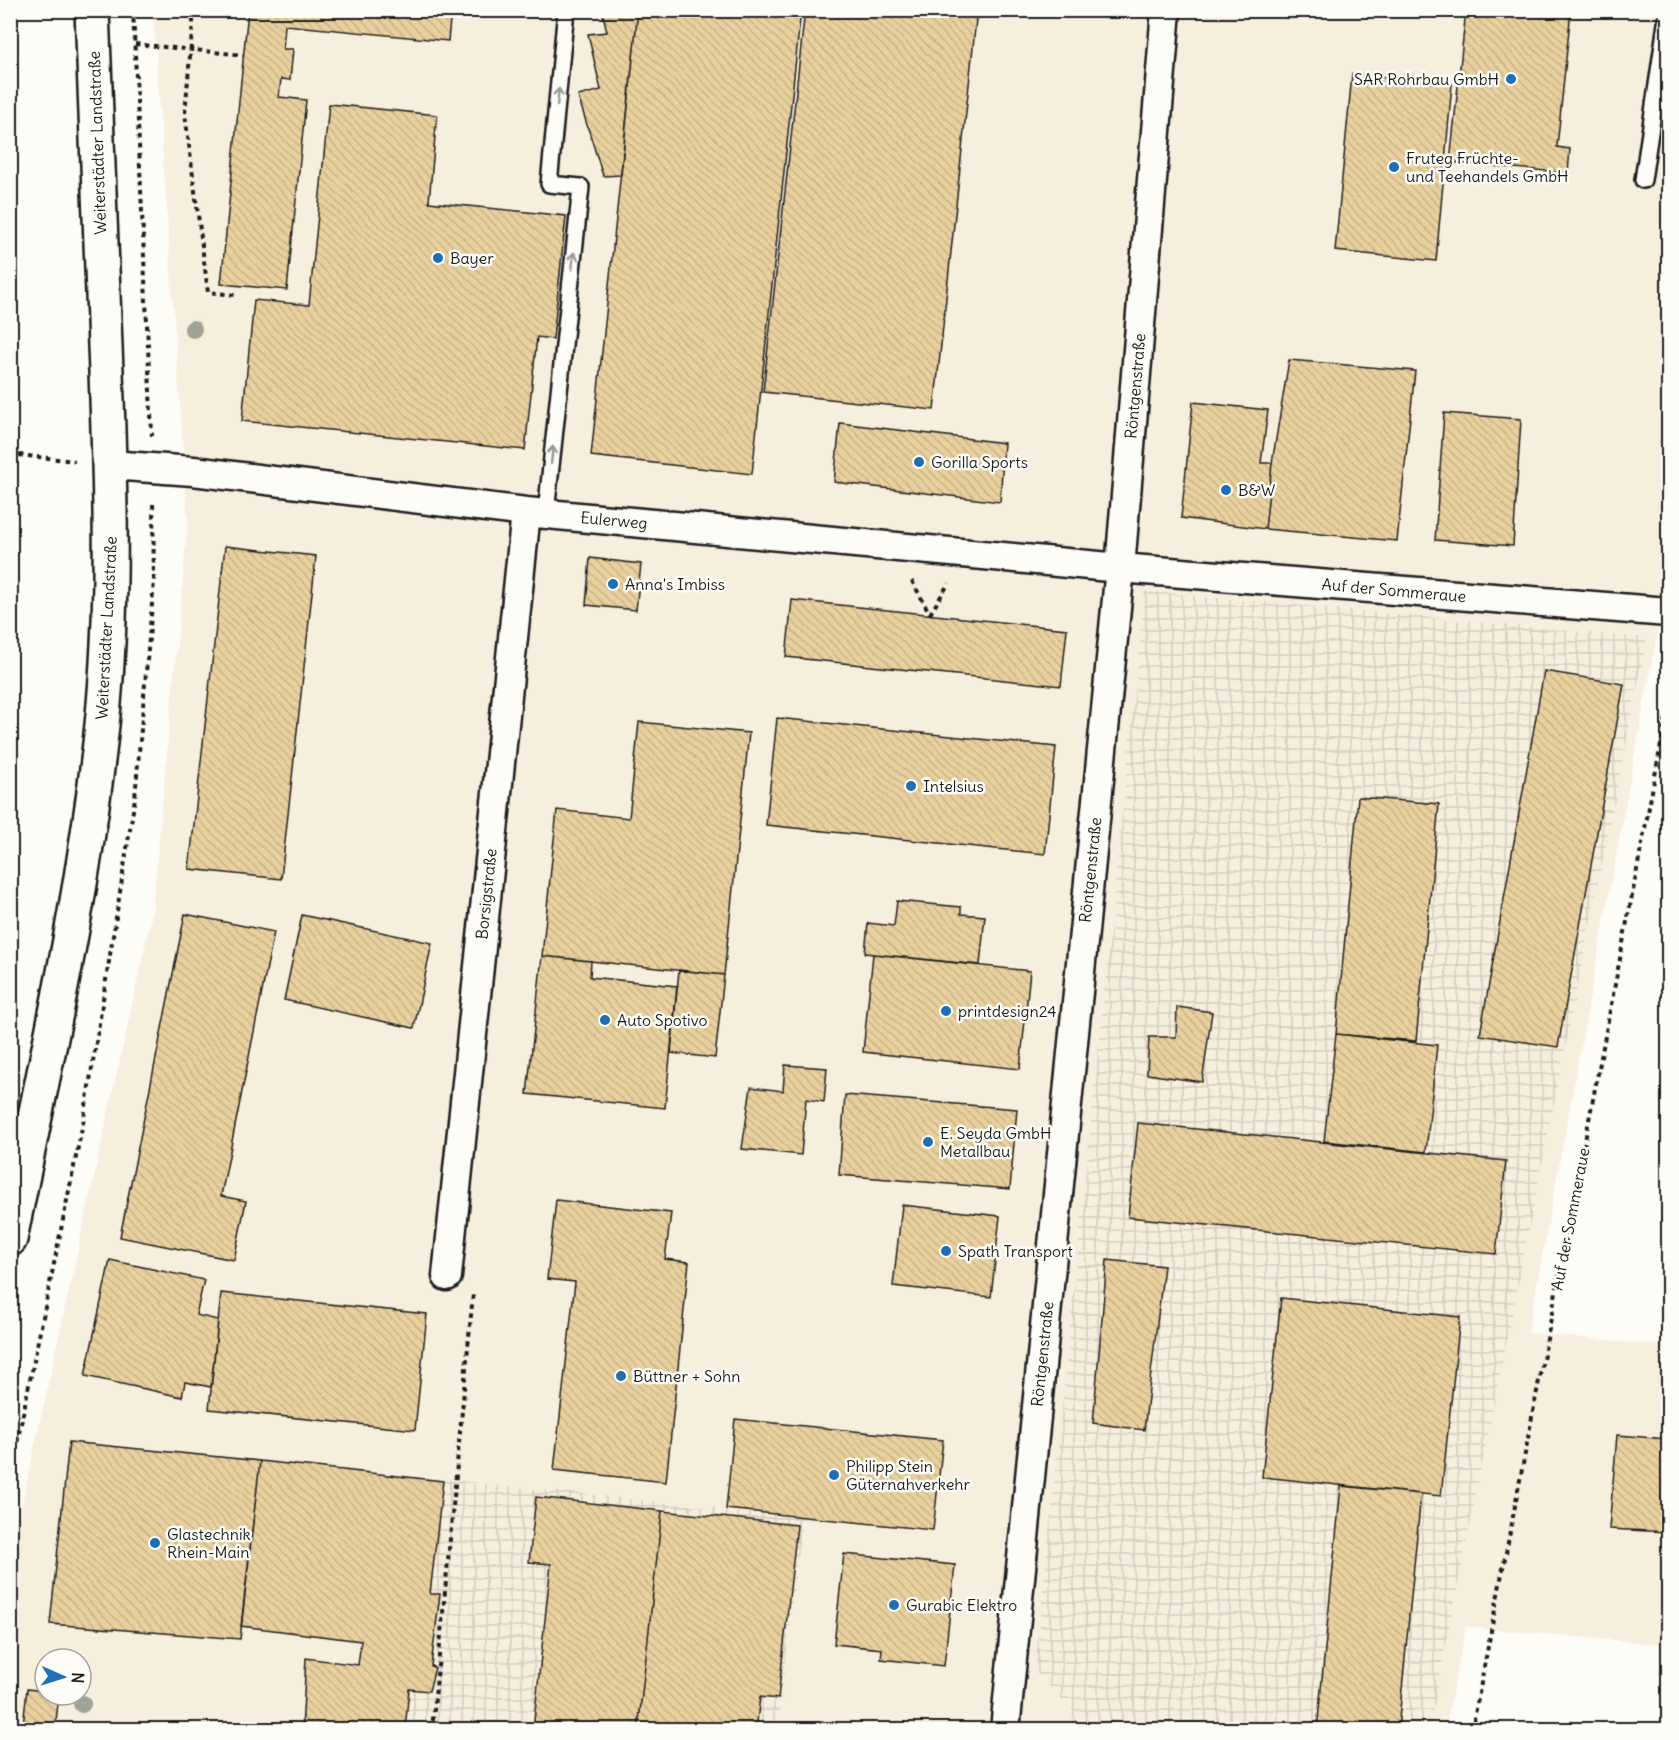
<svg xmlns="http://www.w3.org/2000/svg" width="1679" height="1740" font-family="Delius,sans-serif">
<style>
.built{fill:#f7efdd;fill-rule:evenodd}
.industrial{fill:url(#industrial-grid)}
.building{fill:url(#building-back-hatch);stroke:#1c1c1c;stroke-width:1.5}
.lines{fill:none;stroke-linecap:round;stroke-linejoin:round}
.service-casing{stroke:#1c1c1c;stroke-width:20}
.minor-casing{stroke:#1c1c1c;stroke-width:33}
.tertiary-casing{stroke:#1c1c1c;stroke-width:38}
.path{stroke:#1c1c1c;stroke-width:4;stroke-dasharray:4.5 4.5;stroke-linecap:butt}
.service{stroke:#fdfcf7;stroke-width:15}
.minor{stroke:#fdfcf7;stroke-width:28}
.tertiary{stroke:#fdfcf7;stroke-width:33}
.tree{fill:#9ea395}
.oneway{stroke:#989794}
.poi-dot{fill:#1f6fb2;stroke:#fdfcf7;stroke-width:2}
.labels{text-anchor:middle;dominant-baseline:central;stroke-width:5;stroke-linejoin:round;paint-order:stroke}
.poi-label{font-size:16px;fill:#1c1c1c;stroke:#fdfcf7;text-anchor:start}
.street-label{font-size:16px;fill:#1c1c1c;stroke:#fdfcf7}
</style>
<defs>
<pattern id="industrial-grid" width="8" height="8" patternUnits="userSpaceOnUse" patternTransform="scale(1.5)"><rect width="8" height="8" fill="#f7efdd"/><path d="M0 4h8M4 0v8" fill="none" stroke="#d3ccbd"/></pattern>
<pattern id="building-back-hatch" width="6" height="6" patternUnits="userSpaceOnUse" patternTransform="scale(1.5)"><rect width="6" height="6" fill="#e9d19f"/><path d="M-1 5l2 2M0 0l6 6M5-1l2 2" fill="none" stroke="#c7b388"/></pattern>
</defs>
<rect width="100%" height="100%" fill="#fdfcf7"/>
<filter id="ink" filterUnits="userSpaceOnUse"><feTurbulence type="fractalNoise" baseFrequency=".0167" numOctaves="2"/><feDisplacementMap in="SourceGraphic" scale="12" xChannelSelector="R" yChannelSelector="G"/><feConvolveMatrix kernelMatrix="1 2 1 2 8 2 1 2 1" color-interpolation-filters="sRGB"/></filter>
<g filter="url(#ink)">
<path class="built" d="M153,11H1668V575L1528,1333L1668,1346V1645L1466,1627L1445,1729L11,1730V1553L152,914L188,523ZM45,1659H81V1695H45Z"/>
<path class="industrial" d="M1145,591L1647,638L1429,1729H1072L1073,1711L1035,1671Z
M443,1479L802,1517L778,1729L406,1730L409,1689L431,1691L435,1668L440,1595L430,1594Z"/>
<path class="building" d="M248,10H451L448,41L285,25L283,49H293L290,80L281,79L279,97L306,100L287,290L221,284Z
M602,10H638L621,175L603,176L578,96L601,90L588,34L607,32Z
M638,10H801L752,474L591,456Z
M805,10H977L934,410L763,392Z
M1466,10H1571L1557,147L1570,149L1568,173L1450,162Z
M1352,74L1452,84L1436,261L1335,251Z
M329,104L437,115L429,202L566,216L553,339L537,337L525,450L242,421L254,300L309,305Z
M1289,360L1415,371L1397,541L1265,529L1272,463Z
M1193,402L1268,410L1261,463H1272L1265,529L1181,518Z
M1444,413L1521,419L1513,546L1435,540Z
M840,423L1004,443L1000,502L834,482Z
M225,546L316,556L281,879L189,869Z
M590,558L641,564L636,610L586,605Z
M792,600L1067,629L1061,686L786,657Z
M1544,671L1624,684L1558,1047L1480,1035Z
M777,718L1056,747L1045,854L766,825Z
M639,722L749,733L724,975L542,956L557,810L629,818Z
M1358,797L1439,804L1416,1041L1336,1034Z
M897,901L961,907V914L985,916L980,965L865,953L868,923L894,926Z
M185,914L274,932L221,1196L246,1201L234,1260L120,1237Z
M302,915L432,943L414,1028L284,1000Z
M873,954L1030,971L1020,1069L863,1052Z
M542,956L591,961L590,977L677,986L665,1108L527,1094Z
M679,970L724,975L715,1058L671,1053Z
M1177,1007L1212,1012L1202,1082L1147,1074L1149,1037H1176Z
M1336,1034L1437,1045L1426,1152L1324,1141Z
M785,1065L827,1068L824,1102L806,1099L801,1155L742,1149L751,1087L783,1091Z
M845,1095L1017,1109L1010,1189L839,1175Z
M1138,1123L1506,1161L1496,1254L1128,1217Z
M556,1200L671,1213L665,1259L689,1262L666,1482L554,1470L575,1282L547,1279Z
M902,1205L1000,1216L991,1297L893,1286Z
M110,1260L204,1280L196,1315L218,1320L211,1387L185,1382L182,1397L85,1376Z
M1107,1260L1164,1266L1144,1430L1093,1423Z
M221,1293L427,1314L415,1430L209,1409Z
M1281,1298L1460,1317L1441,1496L1262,1477Z
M735,1419L943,1440L933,1530L726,1509Z
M1617,1435L1668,1439V1532L1609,1529Z
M69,1442L260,1461L240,1639L50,1624Z
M260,1461L443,1481L430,1594H440L431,1666L435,1668L429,1691L409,1689L405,1730H302L306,1658L358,1665L361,1641L241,1626Z
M1341,1486L1421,1494L1398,1730H1317Z
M536,1497L662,1511L638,1730H533L551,1564L529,1562Z
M662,1511L797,1525L778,1699L760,1697L756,1730H638Z
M844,1554L955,1565L944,1666L881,1659L882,1649L834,1644Z
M27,1689L45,1691V1695H59L55,1729L23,1726Z"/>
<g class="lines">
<g class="service-casing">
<path id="service" d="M1643,180L1668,10
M546,513L581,187L549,184L566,10"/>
</g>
<g class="minor-casing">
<path id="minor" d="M110,465L193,471L526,512L1120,568L1668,612
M447,1276L526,512
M1005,1730L1120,568L1166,10"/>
</g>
<g class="tertiary-casing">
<path id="tertiary" d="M10,1239C44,1068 84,898 102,725C115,599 110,472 105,346C101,234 96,122 92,10"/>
</g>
<path class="path" d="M133,10L152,436
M194,10L185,114L208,292L235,295
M135,44L243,55
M10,454L75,461
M912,581L930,614
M930,614L949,583
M10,1477L84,1118L135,798L154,581L153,500
M432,1730L473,1294
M1472,1730L1668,708"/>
<use href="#service" class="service"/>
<use href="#minor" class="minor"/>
<use href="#tertiary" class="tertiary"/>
</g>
<g class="tree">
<circle cx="193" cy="329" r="9"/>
<circle cx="82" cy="1704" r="9"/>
</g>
<defs><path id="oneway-shaft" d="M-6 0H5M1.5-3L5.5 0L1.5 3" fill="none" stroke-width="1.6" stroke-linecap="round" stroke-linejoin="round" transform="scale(1.5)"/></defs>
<g class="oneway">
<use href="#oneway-shaft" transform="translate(558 97) rotate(-84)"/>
<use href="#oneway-shaft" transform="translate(573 261) rotate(-84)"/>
<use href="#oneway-shaft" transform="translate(552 455) rotate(-84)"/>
</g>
</g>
<g class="poi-dot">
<circle cx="1511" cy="79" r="6"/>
<circle cx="1394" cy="167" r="6"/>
<circle cx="438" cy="258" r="6"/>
<circle cx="919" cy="462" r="6"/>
<circle cx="1226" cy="490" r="6"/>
<circle cx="613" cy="584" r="6"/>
<circle cx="911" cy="786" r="6"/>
<circle cx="946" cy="1011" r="6"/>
<circle cx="605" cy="1020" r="6"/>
<circle cx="928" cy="1142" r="6"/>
<circle cx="946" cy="1251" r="6"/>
<circle cx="621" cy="1376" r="6"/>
<circle cx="834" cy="1475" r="6"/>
<circle cx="155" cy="1543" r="6"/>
<circle cx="894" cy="1605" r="6"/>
</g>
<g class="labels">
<g class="poi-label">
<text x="1499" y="79" text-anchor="end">SAR Rohrbau GmbH</text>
<text x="1406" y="158">Fruteg Früchte-<tspan x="1406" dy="18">und Teehandels GmbH</tspan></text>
<text x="450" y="258">Bayer</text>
<text x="931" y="462">Gorilla Sports</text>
<text x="1238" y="490">B&amp;W</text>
<text x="625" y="584">Anna's Imbiss</text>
<text x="923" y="786">Intelsius</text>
<text x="958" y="1011">printdesign24</text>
<text x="617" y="1020">Auto Spotivo</text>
<text x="940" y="1133">E. Seyda GmbH<tspan x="940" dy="18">Metallbau</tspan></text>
<text x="958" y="1251">Spath Transport</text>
<text x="633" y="1376">Büttner + Sohn</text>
<text x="846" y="1466">Philipp Stein<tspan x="846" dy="18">Güternahverkehr</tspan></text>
<text x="167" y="1534">Glastechnik<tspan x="167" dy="18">Rhein-Main</tspan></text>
<text x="906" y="1605">Gurabic Elektro</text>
</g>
<g class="street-label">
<text transform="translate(97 143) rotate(-92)">Weiterstädter Landstraße</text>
<text transform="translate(1135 386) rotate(-85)">Röntgenstraße</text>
<text transform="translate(614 520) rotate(5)">Eulerweg</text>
<text transform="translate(1394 590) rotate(5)">Auf der Sommeraue</text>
<text transform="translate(106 628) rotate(-87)">Weiterstädter Landstraße</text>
<text transform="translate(1090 870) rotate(-84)">Röntgenstraße</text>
<text transform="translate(486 894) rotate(-84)">Borsigstraße</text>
<text transform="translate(1570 1219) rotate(-79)">Auf der Sommeraue</text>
<text transform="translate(1042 1354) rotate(-84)">Röntgenstraße</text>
</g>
</g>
<rect width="1679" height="1740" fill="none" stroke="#fdfcf7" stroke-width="36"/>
<rect x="18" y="18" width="1643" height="1704" fill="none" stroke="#1c1c1c" stroke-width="2" filter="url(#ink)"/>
<g transform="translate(63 1677) rotate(93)"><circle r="28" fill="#fdfcf7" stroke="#a3a29f" stroke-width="1.5"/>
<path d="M0-4.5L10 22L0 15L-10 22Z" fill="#1f6fb2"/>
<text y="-9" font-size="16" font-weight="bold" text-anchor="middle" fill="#1c1c1c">N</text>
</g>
</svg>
